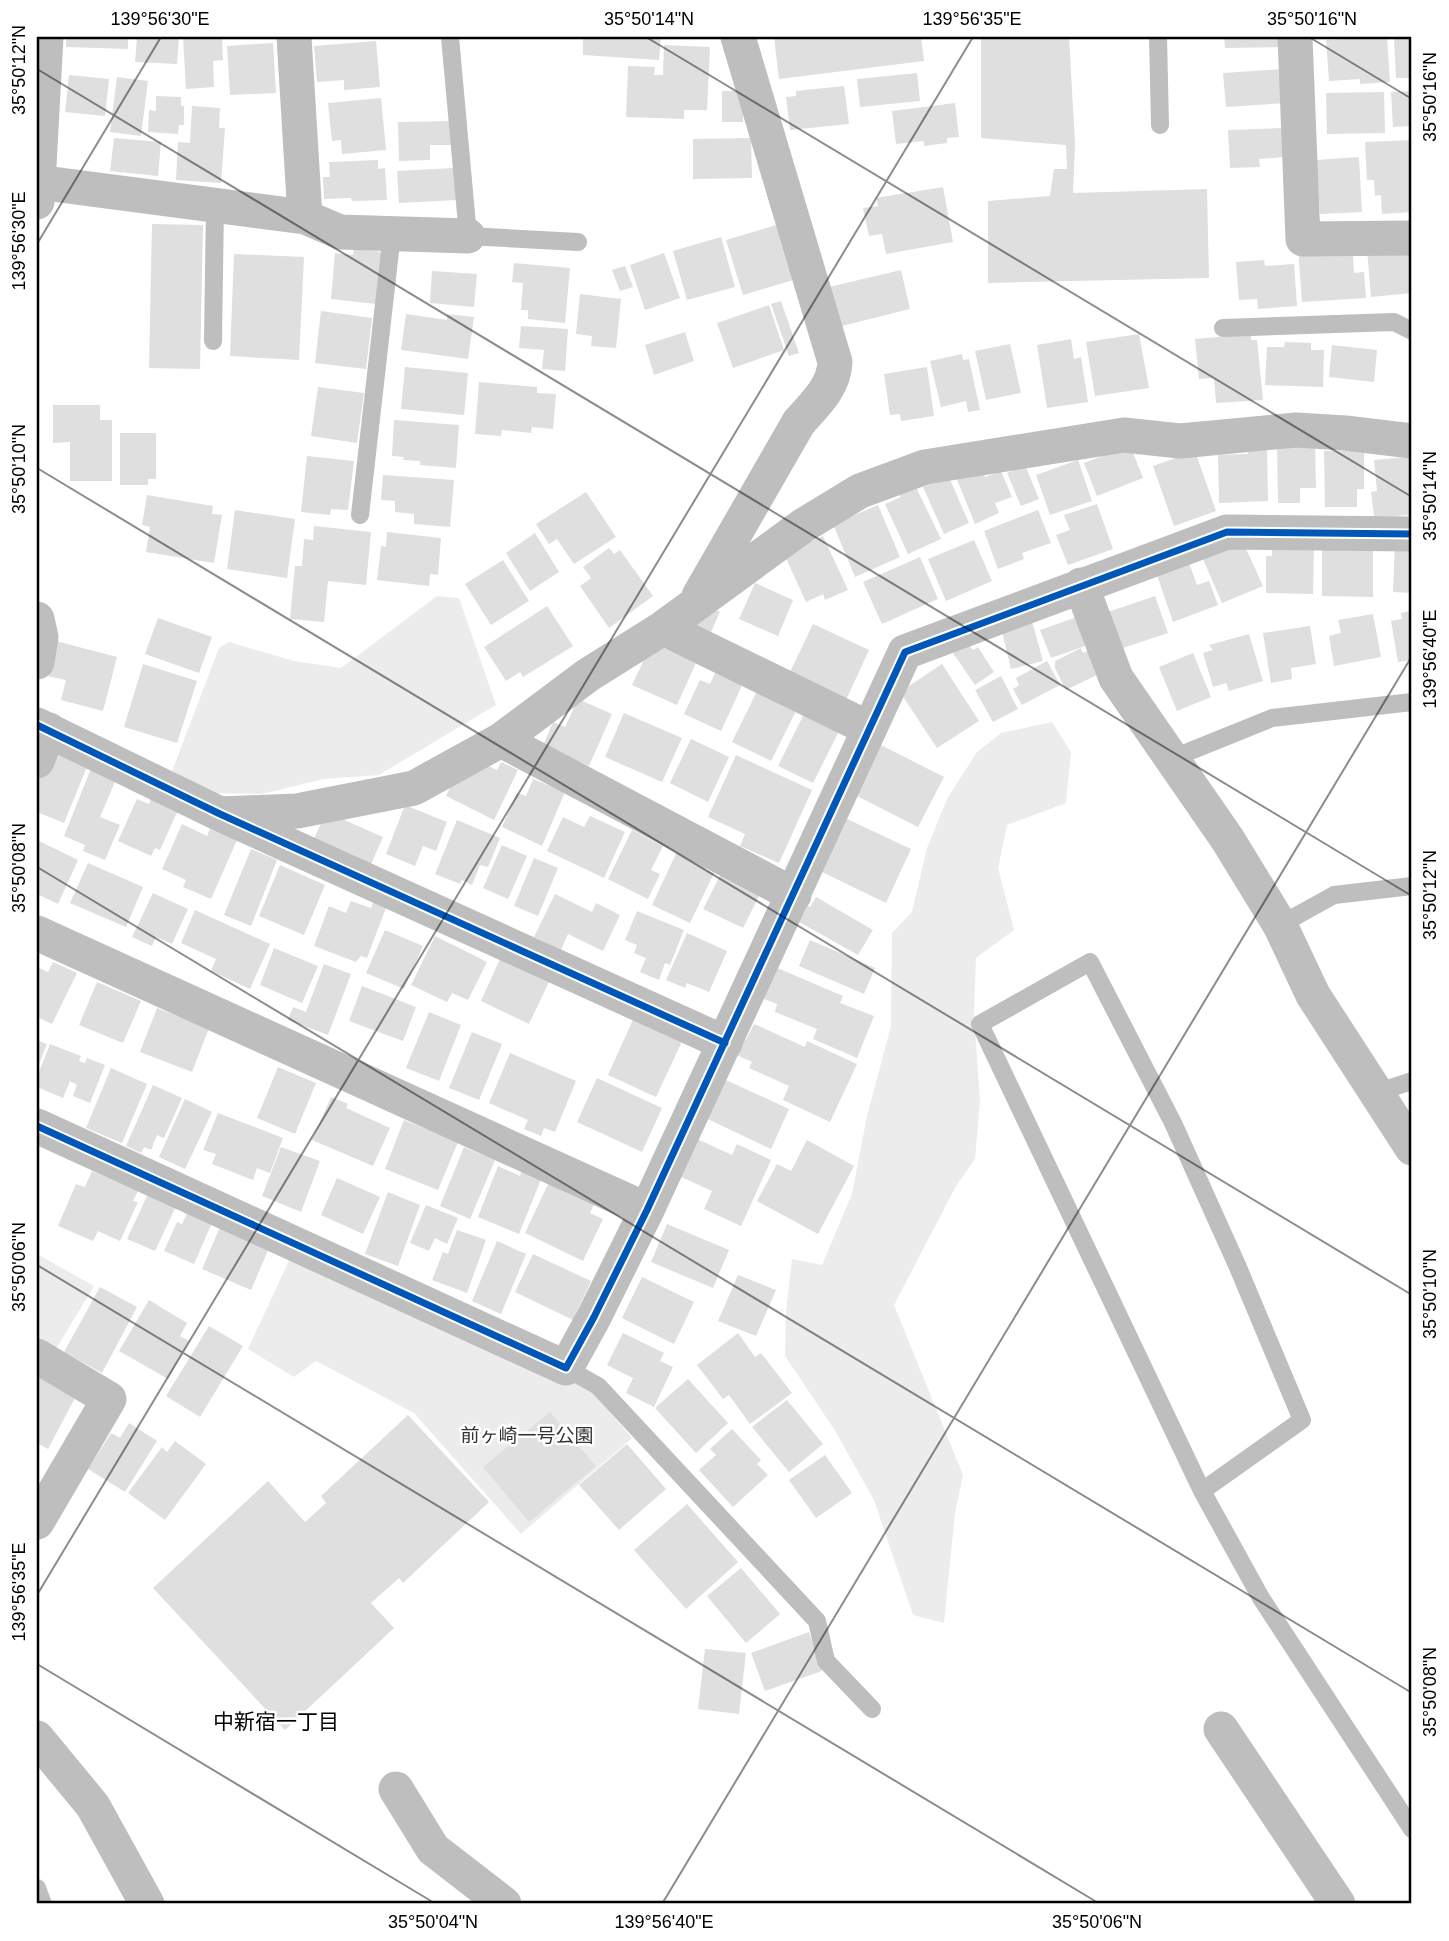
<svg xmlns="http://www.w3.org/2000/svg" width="1449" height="1941" font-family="Helvetica,'Noto Sans JP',sans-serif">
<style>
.green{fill:#ececec}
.building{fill:#dfdfdf}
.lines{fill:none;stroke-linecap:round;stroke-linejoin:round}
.lane{stroke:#bebebe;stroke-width:18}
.street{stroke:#bebebe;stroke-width:35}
.cycleway-casing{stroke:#fff;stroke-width:11}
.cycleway{stroke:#0057b8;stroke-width:7}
.ticks{fill:none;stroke:#000;stroke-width:2;stroke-opacity:0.45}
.labels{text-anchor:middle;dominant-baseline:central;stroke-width:5;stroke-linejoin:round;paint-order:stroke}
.park-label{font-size:19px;fill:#333;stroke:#fff}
.neighbourhood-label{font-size:21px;fill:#000;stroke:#fff}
.neatline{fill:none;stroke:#000;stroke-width:2.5}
.ticks-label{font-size:18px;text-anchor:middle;fill:#000}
</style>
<rect width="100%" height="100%" fill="#fff"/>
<path class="green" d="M437,596L459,598L496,705L379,775L323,779L262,794L208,793L172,771L219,648L229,642L294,661L341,668Z
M1052,722L1071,752L1066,803L1007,825L998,868L1014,930L976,958L974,1013L980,1101L975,1159L956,1186L894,1305L963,1475L955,1513L944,1623L913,1615L874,1500L834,1429L785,1356L786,1312L792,1259L822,1265L852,1194L867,1116L891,1026L892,933L912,912L927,848L947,799L977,752L1001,733Z
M37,1254L94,1286L56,1349L37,1339Z
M292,1254L563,1374L593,1393L632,1438L521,1534L414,1413L316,1361L294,1377L248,1349Z"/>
<path class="building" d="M66,37H128V49L66,47Z
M137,37H179L177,64L135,62Z
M183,37H222L223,60L213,61L214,87L186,89Z
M583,37H661L659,60L583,55Z
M774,37H921L924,61L779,79Z
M981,37H1069L1075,144L1073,193L1207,189L1209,278L988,283V201L1050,196L1054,169H1067L1066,145L981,138Z
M1224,37H1281V47L1225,48Z
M1387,37L1390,82L1360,84V79L1329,81L1326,40Z
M1412,38V78H1396L1394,39Z
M376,41L380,87L344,90V80L317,82L314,46Z
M273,43L276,93L230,95L227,46Z
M664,45L710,47L707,110H684V119L626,117L628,66L655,67L654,75H663Z
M1284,69L1286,103L1226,107L1223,73Z
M917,73L920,101L860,107L857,79Z
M69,75L109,79L105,116L65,112Z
M117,77L148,81L141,136L110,132Z
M844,86L849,124L790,130L786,97L796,96V91Z
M722,91H743V122H722Z
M1412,91V126L1393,127L1391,92Z
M1384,92L1385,133L1327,134L1326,93Z
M156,96L181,97V106H184V125H179L178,134L148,132L149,110L156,111Z
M381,98L386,150L342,154L341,140L332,141L328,103Z
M955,103L959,137L947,138V143L924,146V141L896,144L892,111Z
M192,106L220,108L219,128H225L221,183L176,180L178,142L190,143Z
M453,121L454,145H430V160L399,161L398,122Z
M1283,128L1285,157L1259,159L1260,167L1230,168L1228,130Z
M114,138L161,142L158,176L110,171Z
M751,138L752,178L693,179V139Z
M1412,140V212L1382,214L1381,195L1375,196L1374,180H1367L1365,142Z
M1359,157L1362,212L1320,214L1316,160Z
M378,160V169L385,168L387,200L352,201L351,198L324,199L323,177H330L329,162Z
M454,168L456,200L399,203L397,171Z
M943,187L953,242L886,254L882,234L869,236L863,208L878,206L876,198Z
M783,223L800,278L743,295L726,240Z
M152,224L203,225L200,369L149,368Z
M721,237L735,287L687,300L673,251Z
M1341,246L1342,256H1353L1354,273L1364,272L1366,298L1302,302L1298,249Z
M354,248L382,252L376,304L331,299L335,253L353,255Z
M1367,249L1412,250V293L1371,297Z
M664,253L680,298L645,310L630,265Z
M234,254L304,257L299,360L230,356Z
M1264,260L1265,266L1294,264L1297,306L1258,309L1257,299L1239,300L1236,262Z
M514,263L570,268L565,323L528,319V310H521L523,283L512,282Z
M625,266L633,287L620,291L612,270Z
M901,270L910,309L838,327L829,287Z
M432,271L477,274L474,307L430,303Z
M580,294L621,299L616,348L591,346L592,336L576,334Z
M781,301L799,353L789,356L771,304Z
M769,305L784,350L733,368L717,323Z
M321,311L372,318L366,369L315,363Z
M406,314L447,320V314L474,317L468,359L401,350Z
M521,326L568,329L565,371L542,369L544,350L519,348Z
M685,332L694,361L654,375L645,345Z
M1139,334L1149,388L1095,396L1086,342Z
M1251,334V340H1257L1263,400L1216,403L1214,378L1199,379L1195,339Z
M1071,339L1074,359L1081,357L1088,402L1047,408L1037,345Z
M1285,342L1311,343V350H1324L1323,387L1265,385L1267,347H1284Z
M1010,344L1021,393L986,400L975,351Z
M1332,345L1377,350L1374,382L1329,377Z
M962,354L963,360L969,359L980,410L968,412L966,401L941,407L930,361Z
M405,367L468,373L464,415L401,409Z
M927,367L934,416L901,421L900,414L890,415L884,374Z
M479,382L537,387V393L556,394L553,429L532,427L531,433L502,430L501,436L475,434Z
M318,387L364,393L357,443L311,436Z
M53,405H100V420H112V481H70V442L53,443Z
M394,420L459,425L456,468L420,465V461L403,460L404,457L392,456Z
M120,433H156V479H148V485H120Z
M1315,442L1316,488H1300V503H1278L1277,443Z
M1130,445L1143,478L1097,496L1084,463Z
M1247,446H1267L1268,501L1219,503L1218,455L1248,454Z
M1364,450V489H1357V507H1325L1324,451Z
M1195,451L1216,511L1174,526L1153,466Z
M307,456L354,461L348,510L331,509L330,515L301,512Z
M1409,457L1412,515L1374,517L1371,492L1377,491L1374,460Z
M1078,460L1092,501L1050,515L1036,475Z
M1025,465L1039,499L1021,506L1007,473Z
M981,467L985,477L1001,471L1012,497L995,503L999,513L975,524L956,477Z
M383,475L454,480L450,527L414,524V514L395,512V501L381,500Z
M948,475L969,523L944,534L923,487Z
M915,485L941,539L908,554L885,504L901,497L898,493Z
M586,492L616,537L574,564L557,539L549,544L536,524Z
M147,495L213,506L212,514L222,515L214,563L146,552L150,527L142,525Z
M1097,504L1113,549L1068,565L1056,535L1070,530L1064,515Z
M878,505L900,557L855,577L833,524Z
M235,510L295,519L287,578L227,569Z
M1038,510L1051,543L1022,553L1024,559L998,569L984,531Z
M314,526L371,532L366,585L328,581L324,622L290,619L295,566H302L304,539L313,540Z
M387,532L441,538L438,575L430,574L429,586L377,580L381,546L386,547Z
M535,533L559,572L530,591L506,553Z
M823,536L848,590L825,600L823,594L806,602L784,554Z
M974,540L992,581L946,601L928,559Z
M1243,542L1263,586L1222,603L1203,559Z
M1272,543H1314L1313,594L1266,593V556H1272Z
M1322,544H1373V597L1322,596Z
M1395,544L1412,545V593L1393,592Z
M609,548L614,554L620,550L653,596L609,628L580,586L591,578L583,567Z
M920,557L938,599L882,624L863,582Z
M503,560L529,601L491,625L465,584Z
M1189,563L1197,585L1209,581L1218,605L1173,622L1157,575Z
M755,583L793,600L778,636L739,619Z
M1155,596L1168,633L1117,650L1105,613Z
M547,606L573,646L523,677L520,672L506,681L484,647Z
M708,607L720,612L707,641L685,623Z
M1412,611V660L1398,662L1391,621L1402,619L1401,613Z
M1373,614L1381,657L1334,666L1329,636L1341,633L1338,620Z
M1077,617L1088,645L1051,658L1040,630Z
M158,618L212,637L199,673L145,654Z
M1032,621L1043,661L1011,669L1001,628Z
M813,624L869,650L846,700L789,674Z
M1310,626L1316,664L1291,668L1292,679L1271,683L1263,633Z
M1249,634L1263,681L1229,691L1226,683L1213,687L1203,653L1213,650L1209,645Z
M52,640L117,657L103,711L61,700L66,680L42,675Z
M652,643L696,663L677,705L632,685Z
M967,643L973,650L978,647L994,672L975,685L953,653Z
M1081,648L1083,653L1094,648L1105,671L1066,690L1055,668V661Z
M1193,653L1211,697L1177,711L1159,667Z
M1047,661L1060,685L1022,705L1013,689L1019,685L1016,678Z
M143,664L197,681L177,743L124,727Z
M942,664L979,721L937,748L900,692Z
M717,669L744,681L721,731L684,714L700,680L710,684Z
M1001,676L1018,709L993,722L975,690Z
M757,691L796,711L771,761L732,742Z
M578,699L612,714L589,766L543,746L553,722L565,727Z
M624,713L682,738L662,782L605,757Z
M804,714L839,731L813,783L778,766Z
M691,739L729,757L708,802L670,783Z
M877,743L944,777L918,827L851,793Z
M58,749L89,762L64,823L37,812V782L43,766Z
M736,755L812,790L779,863L740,846L745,834L708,817Z
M475,759L497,770L501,762L518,770L494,820L446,796L458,771Z
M92,766L117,777L100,817L120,825L105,860L83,851L85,845L64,836Z
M533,779L565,792L542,846L502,827L517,793L526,796Z
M151,798L178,810L160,850L155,848L151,856L118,841L137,799L149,804Z
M405,805L447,822L436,851L423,846L415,866L386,854Z
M326,812L383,837L371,864L314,839Z
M590,816L625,832L604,878L547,851L563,817L584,827Z
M847,819L911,849L886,903L822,872Z
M457,820L500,838L488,867L480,865L472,885L462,880L460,884L435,874Z
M182,824L207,836L210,829L237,840L211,899L183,887L186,880L162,869Z
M632,830L663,846L651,870L660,874L648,899L608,879Z
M37,840L78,860L58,904L37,894Z
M502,845L527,856L508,899L483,888Z
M680,845L709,859L705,869L714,873L690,923L652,905Z
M251,849L277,860L251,926L224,915Z
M534,858L558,868L538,916L514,906Z
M88,863L143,887L126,927L70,903Z
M280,865L325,885L304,935L259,916Z
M725,866L760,894L743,928L703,909Z
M153,893L188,909L172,944L156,937L152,946L132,937Z
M555,894L592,912L596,903L620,915L603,951L568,934L561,950L534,937Z
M816,897L873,930L858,955L792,918L801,902L810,907Z
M374,900L387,905L367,958L361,956L356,962L314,946L329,906L346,913L351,901L371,908Z
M195,910L270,944L250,989L211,971L216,959L181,943Z
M637,911L684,930L670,965L665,963L659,980L640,972L646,958L634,953L637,945L625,940Z
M385,930L423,946L404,989L366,973Z
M687,933L727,951L709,992L687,983L685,988L666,980Z
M435,936L487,962L468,1000L452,993L447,1002L411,985Z
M810,940L875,968L864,994L799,966Z
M274,948L318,966L302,1003L260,985Z
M500,959L549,982L529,1024L481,1001Z
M53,962L77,973L52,1024L37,1017V967L48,972Z
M324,964L351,974L328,1035L288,1020L293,1007L306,1012Z
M775,967L843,996L840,1003L874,1016L857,1058L813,1039L817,1029L775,1012L777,1004L762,998Z
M97,982L141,1001L123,1043L79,1025Z
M362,986L416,1007L403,1041L349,1021Z
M157,1008L209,1028L192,1072L140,1052Z
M429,1012L461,1025L439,1081L406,1068Z
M636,1013L685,1035L656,1097L608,1075Z
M754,1024L805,1047L807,1041L857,1064L830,1122L783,1100L789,1086L749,1068L752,1062L730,1052L738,1036L746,1040Z
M472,1032L502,1044L479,1100L449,1088Z
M37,1040L47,1044L37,1069Z
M50,1044L81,1056L79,1061L85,1063L87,1058L105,1065L90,1103L73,1096L77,1085L70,1081L63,1098L37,1087V1077Z
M510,1053L576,1081L555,1132L544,1128L541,1136L524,1129L528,1120L489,1103Z
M278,1067L316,1083L295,1134L257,1118Z
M111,1068L147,1084L122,1143L86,1128Z
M715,1075L789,1109L771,1149L697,1114Z
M597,1078L662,1108L642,1152L577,1122Z
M153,1085L182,1098L164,1138L157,1135L151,1150L144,1147L141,1153L126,1146Z
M331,1097L348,1104L346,1108L390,1128L373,1166L312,1140Z
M185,1099L212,1112L185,1169L159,1157Z
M218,1113L283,1138L270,1173L257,1168L253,1180L212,1164L216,1154L203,1150Z
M404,1120L458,1142L438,1190L385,1169Z
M695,1138L732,1155L737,1144L771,1160L741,1226L704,1209L712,1191L677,1175Z
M807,1140L854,1166L818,1234L757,1201L777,1164L791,1171Z
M281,1147L320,1161L301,1212L262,1196Z
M464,1147L495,1160L470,1219L440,1206Z
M498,1166L520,1176L522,1169L542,1177L519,1234L478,1217Z
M92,1171L138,1191L133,1201L138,1202L120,1241L98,1231L93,1241L58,1226L76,1184L85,1187Z
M337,1178L380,1197L363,1234L321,1215Z
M549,1182L594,1204L590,1213L603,1219L583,1261L525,1233Z
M388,1192L420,1205L398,1266L365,1254Z
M148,1194L177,1204L155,1251L127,1239Z
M191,1205L215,1216L194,1264L164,1251L177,1222L182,1224Z
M426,1205L458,1218L447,1244L435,1238L429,1251L410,1243Z
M667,1224L729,1250L713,1288L651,1262Z
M220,1227L269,1248L251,1290L202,1269Z
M457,1230L486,1240L467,1293L432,1280L443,1252L448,1254Z
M497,1241L526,1254L501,1314L472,1301Z
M533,1254L591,1281L573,1320L515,1292Z
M738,1275L776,1290L756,1336L718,1321Z
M642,1277L694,1302L674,1344L622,1318Z
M100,1287L137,1307L102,1373L64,1352Z
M149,1300L187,1323L180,1336L189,1341L168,1379L119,1351Z
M209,1326L243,1346L200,1417L166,1396Z
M623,1333L664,1353L660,1361L673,1367L654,1407L626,1393L633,1378L607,1365Z
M738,1333L755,1357L761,1353L792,1393L750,1424L729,1395L723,1399L697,1365Z
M37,1376L76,1396L48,1449L37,1443Z
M688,1379L728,1423L696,1453L655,1408Z
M787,1400L823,1444L789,1472L752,1427Z
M550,1412L596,1466L529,1522L483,1467Z
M408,1415L489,1502L403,1583L399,1578L371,1603L394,1628L285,1730L153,1588L268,1481L305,1522L326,1503L321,1496Z
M129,1423L157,1441L125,1492L88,1469L111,1433L120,1438Z
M732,1429L761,1460L757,1464L768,1475L733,1507L699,1470L716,1455L710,1449Z
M175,1441L206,1464L165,1520L128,1493L162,1447L167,1452Z
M627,1444L666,1489L619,1530L579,1485Z
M825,1455L852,1493L816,1518L789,1480Z
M687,1504L738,1562L686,1609L634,1550Z
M741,1568L780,1614L746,1643L707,1596Z
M809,1632L822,1671L765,1691L751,1653Z
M705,1649L746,1653L739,1714L698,1709Z"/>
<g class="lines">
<path class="lane" d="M450,37L468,236L578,242
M1158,37L1160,125
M1223,328L1394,322L1412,331
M213,341L215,206
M360,515L392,234
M1173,758L1272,718L1412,702
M1280,925L1334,895L1412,886
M1375,1093L1412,1081
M566,1368L598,1386L817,1621L826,1661L872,1709
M1202,1491L1302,1420L1237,1265L1173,1123L1090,962L980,1024L1202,1491L1261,1598L1412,1829
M37,1888L43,1904"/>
<path class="street" d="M294,37L305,217
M1295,37L1303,239L1412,238
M37,182L305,217L340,232L468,236
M37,202L46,37
M1081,585L1116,678L1228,840L1280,925L1313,995L1412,1148
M699,596L799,422C815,404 834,387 835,362L738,37
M37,619L41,637L37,662
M663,628L868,728
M37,725L220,814L725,1043
M501,740L794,895
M37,761L49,730
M220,814L297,811L414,788L501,740L588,675L663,628L804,525L860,491L925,467L1124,435L1180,441L1296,430L1345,433L1412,441
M37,933L647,1210
M37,1126L566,1368L594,1317L647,1210L905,652L1227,532L1412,534
M37,1356L109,1399L37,1522
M1221,1729L1338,1904
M37,1738L93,1806L147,1904
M396,1789L433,1849L504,1904"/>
<g class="cycleway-casing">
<path id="cycleway" d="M37,725L220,814L725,1043
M37,1126L566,1368L594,1317L647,1210L905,652L1227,532L1412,534"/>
</g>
<use href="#cycleway" class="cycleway"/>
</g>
<path class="ticks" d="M646,37L1412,497M1309,37L1412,99M37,69L1412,896M37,244L161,37M37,468L1412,1295M37,867L1412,1693M37,1265L1100,1904M37,1595L973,37M37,1664L436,1904M662,1904L1412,656"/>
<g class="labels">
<g class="park-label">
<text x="527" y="1435">前ヶ崎一号公園</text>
</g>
<g class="neighbourhood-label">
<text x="276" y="1721">中新宿一丁目</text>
</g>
</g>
<rect width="1449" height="1941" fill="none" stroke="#ffffff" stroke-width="77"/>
<rect x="38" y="38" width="1372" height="1864" class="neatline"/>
<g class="ticks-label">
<text x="160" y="25">139°56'30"E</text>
<text x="649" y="25">35°50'14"N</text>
<text x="972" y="25">139°56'35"E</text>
<text x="1312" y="25">35°50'16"N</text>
<text transform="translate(19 70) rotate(-90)" y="6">35°50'12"N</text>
<text transform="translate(1430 97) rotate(-90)" y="6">35°50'16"N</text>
<text transform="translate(19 241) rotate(-90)" y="6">139°56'30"E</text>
<text transform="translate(19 469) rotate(-90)" y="6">35°50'10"N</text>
<text transform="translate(1430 496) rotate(-90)" y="6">35°50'14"N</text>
<text transform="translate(1430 659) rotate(-90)" y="6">139°56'40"E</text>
<text transform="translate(19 868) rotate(-90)" y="6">35°50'08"N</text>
<text transform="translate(1430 895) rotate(-90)" y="6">35°50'12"N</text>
<text transform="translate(19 1267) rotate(-90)" y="6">35°50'06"N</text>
<text transform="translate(1430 1294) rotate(-90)" y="6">35°50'10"N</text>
<text transform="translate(19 1592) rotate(-90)" y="6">139°56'35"E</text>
<text transform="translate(1430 1692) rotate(-90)" y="6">35°50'08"N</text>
<text x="433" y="1928">35°50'04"N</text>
<text x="664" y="1928">139°56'40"E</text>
<text x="1097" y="1928">35°50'06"N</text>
</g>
</svg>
